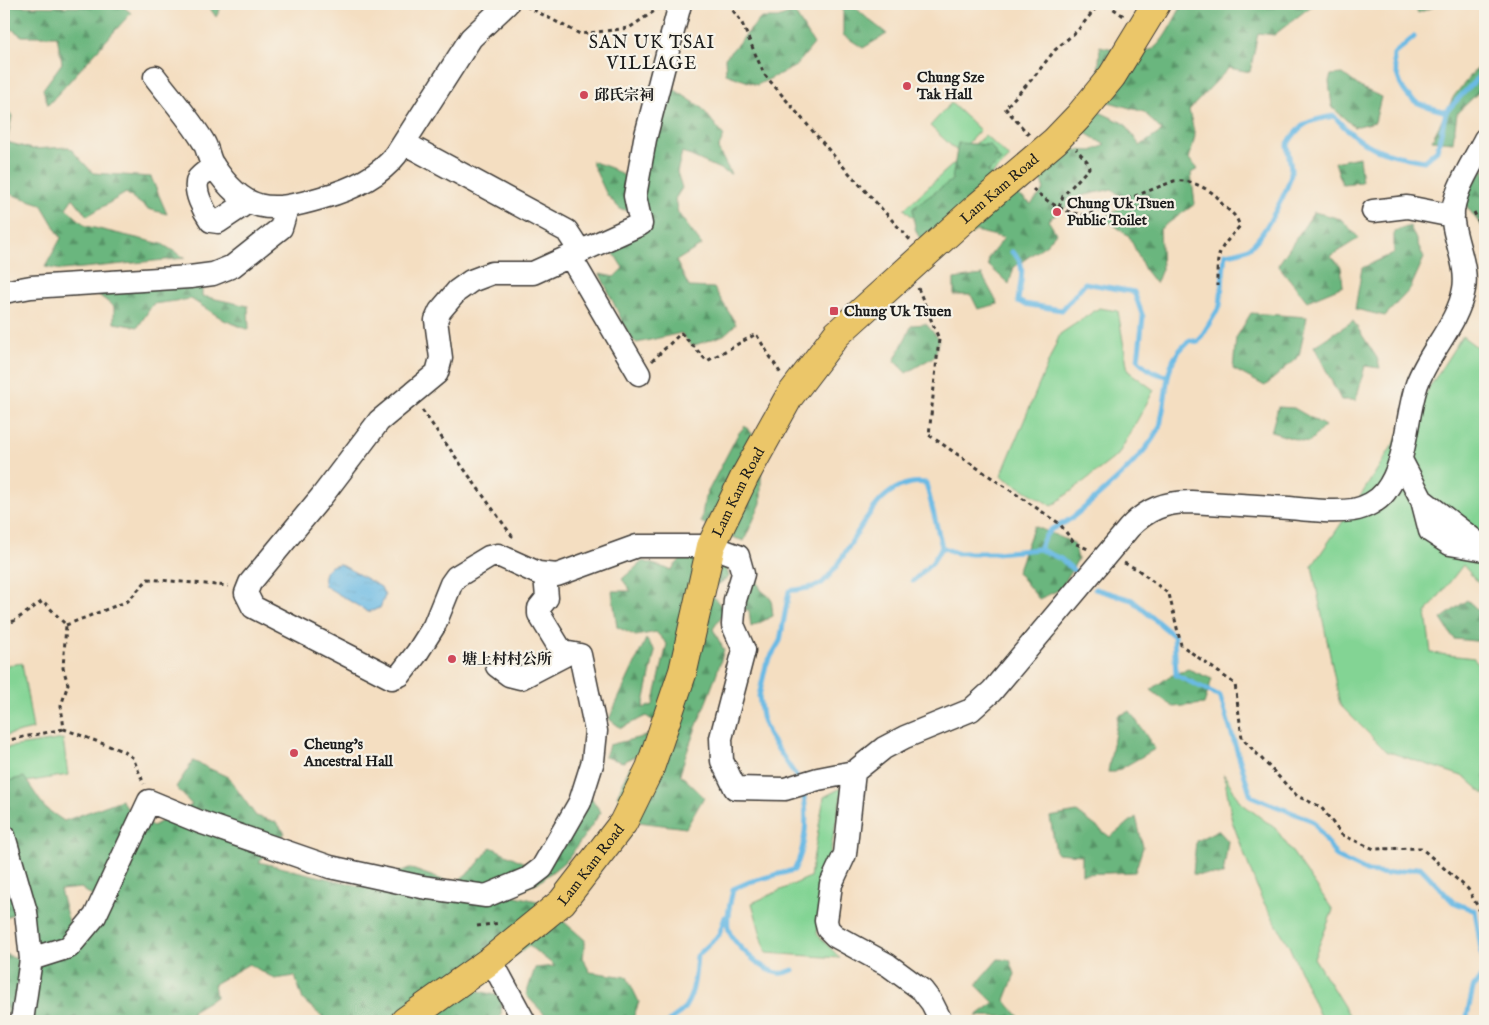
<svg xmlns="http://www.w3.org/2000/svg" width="1489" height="1025" font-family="'IM FELL English','Noto Serif TC',serif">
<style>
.green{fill:#83d494;stroke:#507858}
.forest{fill:url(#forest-firs);stroke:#43694d;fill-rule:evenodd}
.water{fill:url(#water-ripples);stroke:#436b80}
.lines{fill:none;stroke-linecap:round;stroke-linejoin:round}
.stream{stroke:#6abae4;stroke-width:5}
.minor-casing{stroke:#3c3935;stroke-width:25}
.major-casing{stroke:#3c3935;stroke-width:30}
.path{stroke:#3c3935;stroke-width:3;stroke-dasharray:4 4;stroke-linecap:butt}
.minor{stroke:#fff;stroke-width:22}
.major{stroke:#ebc669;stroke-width:28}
.poi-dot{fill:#d1495b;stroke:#f7f3e8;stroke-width:2}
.labels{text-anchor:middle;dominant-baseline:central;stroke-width:4.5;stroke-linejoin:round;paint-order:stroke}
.poi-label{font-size:15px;font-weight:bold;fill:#1c1c1c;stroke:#f7f3e8;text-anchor:start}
.street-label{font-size:15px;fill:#1c1c1c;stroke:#f7f3e8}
.quarter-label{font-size:18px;letter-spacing:1px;fill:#1c1c1c;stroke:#f7f3e8}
</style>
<defs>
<pattern id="forest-firs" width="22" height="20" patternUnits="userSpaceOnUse" patternTransform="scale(1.25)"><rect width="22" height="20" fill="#6ab67e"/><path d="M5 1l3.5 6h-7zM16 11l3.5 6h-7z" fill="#569366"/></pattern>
<pattern id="water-ripples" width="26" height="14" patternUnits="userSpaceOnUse" patternTransform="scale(1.25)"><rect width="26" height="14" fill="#6abae4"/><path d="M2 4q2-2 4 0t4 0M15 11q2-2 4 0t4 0" fill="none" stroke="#5b9fc3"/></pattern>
</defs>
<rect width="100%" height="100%" fill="#f7f3e8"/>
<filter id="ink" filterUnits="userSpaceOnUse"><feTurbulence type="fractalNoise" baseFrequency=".02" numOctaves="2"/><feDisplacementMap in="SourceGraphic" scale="10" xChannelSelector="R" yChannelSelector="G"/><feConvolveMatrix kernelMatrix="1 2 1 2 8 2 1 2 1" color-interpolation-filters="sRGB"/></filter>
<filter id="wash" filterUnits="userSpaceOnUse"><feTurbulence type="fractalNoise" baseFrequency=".0096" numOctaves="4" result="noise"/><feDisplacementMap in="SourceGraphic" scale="20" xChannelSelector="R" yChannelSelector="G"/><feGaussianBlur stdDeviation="1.12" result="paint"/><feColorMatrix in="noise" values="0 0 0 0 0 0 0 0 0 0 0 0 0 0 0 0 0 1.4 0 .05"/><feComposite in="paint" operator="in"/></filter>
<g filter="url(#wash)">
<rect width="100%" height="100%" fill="#f4dec1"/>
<path class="green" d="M951,103L980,130L959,153L930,126Z
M985,135L1010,158L954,208L923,227L904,209Z
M1099,308L1118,311L1128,371L1154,390L1118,455L1052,506L1001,476L1060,334Z
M1462,336L1485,353V591L1463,565L1426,613L1431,653L1474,658L1485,672V795L1465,777L1386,751L1340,705L1312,566L1363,492Z
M22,663L33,729L4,736V666Z
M63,739L68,775L7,785L4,748Z
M1224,774L1240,802L1276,829L1333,910L1314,958L1353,1021H1322L1289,946L1260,896L1232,821Z
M843,787L824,884L817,934L840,958L766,953L752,903L810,877L824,797Z"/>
<path class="forest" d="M95,4H120L131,13L48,105L43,89L62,63L57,36H22L4,24V6L82,7Z
M207,4H223L216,17Z
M843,4H854C856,11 879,27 887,34L863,48L843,35Z
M1183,4H1314L1274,35L1258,33L1250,72L1229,68L1189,110L1195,136L1189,159L1198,169L1191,173L1195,204L1160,229L1162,269L1156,284L1145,270L1129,236L1104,218L1128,203L1112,189L1081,196L1048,220L1056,233L1047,244L1014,267L1009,284L988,265L989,257L1004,238L976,231L944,253C918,242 914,236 913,208L952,180L958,143L990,145L1001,161L987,172L1031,204L1044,190L1039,172L1061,149L1092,151L1105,145L1077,128L1095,110L1125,124L1140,146L1162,131L1144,112L1088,96L1098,78L1100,46C1112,49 1138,54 1150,50C1162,47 1176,15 1183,4Z
M1414,4H1441L1418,13Z
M794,12L814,44L796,66L757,85L726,74L725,58L761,18H778Z
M1485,58V86L1457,113L1453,142L1432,140L1454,96Z
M1343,74L1360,87L1381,97L1375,122L1354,127L1332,107L1329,81L1331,75Z
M669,86L701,107L724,136L718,149L731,174L682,152L677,172L682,188L675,199L678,213L702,245L676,261L689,287L714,288L736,324L724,335L692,346L681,333L637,343L630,338L600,274L614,277L623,268L611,249L647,214L620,209L607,195L591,161L609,167L628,178Z
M4,106L12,116L7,142L32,149L69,147L93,173L151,177L167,214L148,209L126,193L87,216L73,198L66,208L86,226L162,244L185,258L62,270L45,267L61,238L41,204L4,192Z
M1359,157L1362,182L1342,184L1335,162Z
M1483,169H1485V231L1462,200Z
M1314,212L1341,219L1359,238L1331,256L1341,267L1343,286L1307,301L1278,265Z
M1410,226L1424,258L1410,289L1385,316L1355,309L1362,268L1394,253V231Z
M982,275L998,304L978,309L971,295H954V279Z
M202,282V296L248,306L249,330L224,320L191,299L153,304L138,327L114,323V307L95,292Z
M1251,313L1307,317L1299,356L1265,386L1233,369L1236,338Z
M1353,321L1377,358L1380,368L1365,366L1356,400H1341L1314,346Z
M926,324L939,339L935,356L906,373L894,361L912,325Z
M1278,407L1294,408L1325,426L1308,443L1271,432Z
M745,426L756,438L761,458V503L744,541L726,535L701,522L705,497L738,434Z
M1034,526L1074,543L1078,559L1061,589L1039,599L1017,572Z
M720,544L729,577L709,591L725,611L713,629L724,650C712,693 692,732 680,774L704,797L686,828L639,822L617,796L629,768L647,760L649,750L623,762L605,757L609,745L654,734L657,723L646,716L621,728L609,719L646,639L655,651L643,708L653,705L667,644L656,632L636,636L617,627L612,591H631L622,579L643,561L671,570L686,553Z
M751,568L761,590L771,598L773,616L751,627L749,610L728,609Z
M1467,600L1485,616V642L1454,639L1441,619Z
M1188,669L1212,679L1204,704L1173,707L1151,690L1168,677Z
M1130,711L1155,749L1115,772H1108L1118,716Z
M193,761L228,777L256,816L276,822L285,833L259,862L363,887L409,868L454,884L475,867L491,847L531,866L590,797L601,812L568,859L542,880L512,895L541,902L585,940L583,959L590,972L627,977L639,1002L632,1021H551L526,995L535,968L555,966L529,946L471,989L503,997L500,1021H327L303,1000L295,976L275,979L249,964L214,984L216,997L192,1011L193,1021H12L4,1004L6,954L36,968L20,914L10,915L4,921V782L24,777L45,808L64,821L121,800L134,817L153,826L192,805L176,787ZM81,888L96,899L84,919L69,923L60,890Z
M1077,812L1110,837L1136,817L1143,847L1135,872L1082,874V855L1056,853L1050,817Z
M1218,830L1228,841L1223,875L1193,874L1196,841Z
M998,959L1010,960L1015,974L1005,1000L1019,1017L976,1016L994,1003L976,985Z"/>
<path class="water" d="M340,564L381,587L385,596L380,608L368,612L325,586C321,573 327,565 340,564Z"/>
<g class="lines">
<path class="stream" d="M1414,37L1394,54C1393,63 1395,68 1398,77C1406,104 1422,105 1446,112
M1012,252C1028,264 1020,283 1018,301L1024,304L1062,310L1085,283L1134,292L1143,317L1138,360C1147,369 1154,374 1167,376
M1039,549C1051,521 1054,532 1073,517C1100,495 1142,460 1158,430C1161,426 1161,420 1162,415C1169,384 1163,362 1190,340L1198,342L1220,306L1225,254C1233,253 1244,252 1251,246C1263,237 1291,186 1291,172C1291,163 1288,153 1287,145C1300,123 1309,120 1334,116C1361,148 1384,154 1424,161L1437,150L1446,112L1485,70
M913,581L932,563L942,547
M1095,589L1132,600L1174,636L1176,675L1220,696L1251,796L1313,821L1337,857L1368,872L1387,874L1420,867L1453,902L1475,911
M798,779L769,736L762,717L759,696L766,665L780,641L789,591C798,589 815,589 822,583C855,553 872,475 926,483L942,547L956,553H996L1039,549L1061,559L1079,575
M1482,900L1485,895
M1475,910L1482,956L1485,958
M793,970C788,972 782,974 778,973C763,971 730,942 728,927C726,915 731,901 733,889L749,882L794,870C806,849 809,813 802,789
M669,1021C673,1017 678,1015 682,1011C695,996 695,974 697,956L719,935L725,917
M1466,1021L1473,988L1485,971"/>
</g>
</g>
<g filter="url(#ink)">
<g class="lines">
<g class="minor-casing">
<path id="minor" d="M680,4L645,139L635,196L641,224L533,273H492L471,281L457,291L440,311L436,320L441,358L437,373L379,421L322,496L250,583L246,593L253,607L392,678L400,675L417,653L434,626L451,584L456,577L489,557L498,555L538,573L557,575L637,546H711L738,556L743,574L735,600L733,625L744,650L721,738L722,761L735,788L785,789L818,779L854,772L884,748L905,737L971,710L992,691L1129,528C1147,509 1165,502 1191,502C1223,504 1256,506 1289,508C1309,510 1332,513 1353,510C1365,508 1378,501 1385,492C1408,462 1405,418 1417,384C1429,351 1458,324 1464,289C1468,268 1456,244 1453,222C1450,194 1473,163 1485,139
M155,77C171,98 189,118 203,141C208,148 208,158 213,165C245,214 270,213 321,198C350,190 378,178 396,155L471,38L507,4
M404,143L567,231L580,251
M214,166C209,170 201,174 198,179C193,191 204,211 211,221L218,222L248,202
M1373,211L1407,207L1453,216
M570,256L639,374
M4,292L31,287L190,277L213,274L233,266L281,228L287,208
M1401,460L1422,500L1430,531L1450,544L1485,550
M1422,500L1484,548
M545,575L547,598L539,608V614L564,655
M854,772L845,854L831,884L826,921L828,929L835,936L888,965L922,990L932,1003L941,1021
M4,836L26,912L31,959L22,1021
M31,959L69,947L95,916L149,801L200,822L330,867L422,887L486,896L529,878L542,868L580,802L593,761L596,731L580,655L569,653L521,678L509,675L497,666
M491,960L524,1021"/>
</g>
<g class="major-casing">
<g id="major">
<path id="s1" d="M405,1021L491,960L562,902L623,823L650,768L683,671L711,546L745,476L789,397L837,334L975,209L1055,141L1079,116L1112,76L1156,4"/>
</g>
</g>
<path class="path" d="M728,4L741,21L764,74L840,163L911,241
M1107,4L1125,17
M526,6L580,34L629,28L659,8
M1029,135L1005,108L1033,78L1055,50L1078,30L1099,4
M1033,189C1047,202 1066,214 1086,215L1174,181C1188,179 1203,186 1215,195C1219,198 1221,204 1225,207C1234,215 1235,214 1240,226C1217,252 1217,251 1217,286
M1059,207L1063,196L1089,168L1087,161L1076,149
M1474,212L1485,235
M918,288L939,339L929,435L1060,524L1074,543L1088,549
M652,361L681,333L707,361L756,334L781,374
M422,410L512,536L510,539
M1124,563L1137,569L1169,594L1181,645L1235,684L1242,738L1297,796L1321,807L1342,835L1374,849L1421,848L1468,889L1485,920
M4,623L14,621L43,601L66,625L63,668L68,684L61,706L64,729L125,752L133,758L144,784
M66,625L128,601L148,579L228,586
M4,741L64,729
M477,926L501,923"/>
<use href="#minor" class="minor"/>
<use href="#major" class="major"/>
</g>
</g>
<g class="poi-dot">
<circle cx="907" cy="86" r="5"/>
<circle cx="584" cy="95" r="5"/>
<circle cx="1057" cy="212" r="5"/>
<rect x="829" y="306" width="10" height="10" rx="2.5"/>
<circle cx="452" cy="659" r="5"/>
<circle cx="294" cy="753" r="5"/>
</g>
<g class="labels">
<g class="poi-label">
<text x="917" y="77">Chung Sze<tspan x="917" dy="17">Tak Hall</tspan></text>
<text x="594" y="95">邱氏宗祠</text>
<text x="1067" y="203">Chung Uk Tsuen<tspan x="1067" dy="17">Public Toilet</tspan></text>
<text x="844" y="311">Chung Uk Tsuen</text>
<text x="462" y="659">塘上村村公所</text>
<text x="304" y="744">Cheung's<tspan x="304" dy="17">Ancestral Hall</tspan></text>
</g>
<g class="street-label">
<text stroke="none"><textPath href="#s1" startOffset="1054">Lam Kam Road</textPath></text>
<text stroke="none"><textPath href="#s1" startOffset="649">Lam Kam Road</textPath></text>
<text stroke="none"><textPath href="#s1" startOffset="244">Lam Kam Road</textPath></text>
</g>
<g class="quarter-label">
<text x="652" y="43">SAN UK TSAI<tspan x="652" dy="21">VILLAGE</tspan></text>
</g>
</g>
<rect width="1489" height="1025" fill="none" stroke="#f7f3e8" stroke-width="20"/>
</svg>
